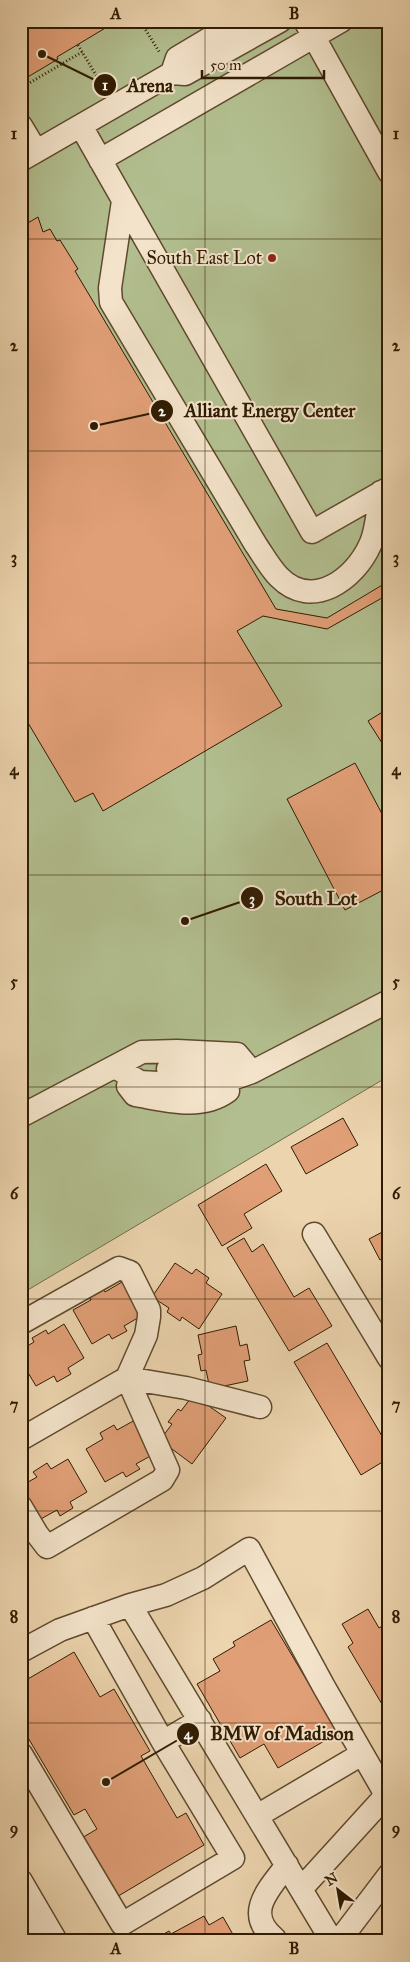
<svg xmlns="http://www.w3.org/2000/svg" width="410" height="1962" font-family="'IM FELL Great Primer',serif">
<style>
.green{fill:#b2be8f;stroke:#716d48}
.building{fill:#e19f77;stroke:#301c02}
.lines{fill:none;stroke-linecap:round;stroke-linejoin:round}
.minor-casing{stroke:#5f4a2d;stroke-width:25}
.path{stroke:#301c02;stroke-width:3;stroke-dasharray:1 2.5;stroke-linecap:butt}
.minor{stroke:#f3e3ca;stroke-width:22}
.grid{fill:none;stroke:#301c02;stroke-width:1;stroke-opacity:0.55}
.poi-dot{fill:#8f2418;stroke:#f3e3ca;stroke-width:2}
.labels{text-anchor:middle;dominant-baseline:central;stroke-width:4;stroke-linejoin:round;paint-order:stroke}
.poi-label{font-size:18px;fill:#301c02;stroke:#f3e3ca;text-anchor:end}
.leader{fill:none;stroke:#301c02;stroke-width:2}
.callout-dot{fill:#301c02;stroke:#f3e3ca;stroke-width:2}
.mark-label{font-size:15px;text-anchor:middle;font-weight:bold;fill:#fff}
.callout-label{font-size:19px;text-anchor:middle;font-weight:bold;fill:#301c02;stroke:#f3e3ca;stroke-width:4;stroke-linejoin:round;paint-order:stroke}
.neatline{fill:none;stroke:#301c02;stroke-width:2}
.grid-label{font-size:16px;text-anchor:middle;font-weight:bold;fill:#301c02}
</style>
<rect width="100%" height="100%" fill="#ecd4ae"/>
<filter id="stains"><feTurbulence type="fractalNoise" baseFrequency=".004" numOctaves="4"/><feColorMatrix values="0 0 0 0 .2 0 0 0 0 .09 0 0 0 0 .02 0 0 0 .5 -.17"/></filter>
<radialGradient id="worn" r=".72"><stop offset=".6" stop-color="#630" stop-opacity="0"/><stop offset="1" stop-color="#630" stop-opacity=".3"/></radialGradient>
<path class="green" d="M21,21H389V1076L21,1294Z"/>
<path class="building" d="M21,21H117L57,57L58,59L21,81Z
M38,217L43,232L50,229L57,241L60,240L78,269L75,271L276,609L327,618L389,581V594L327,629L263,616L237,631L282,706L103,811L93,793L75,802L21,711V227Z
M389,708V754L368,721Z
M355,763L389,827V887L345,910L287,799Z
M343,1118L358,1145L306,1174L291,1147Z
M266,1164L282,1191L244,1214L252,1228L222,1246L198,1205Z
M388,1229L389,1255L380,1260L369,1239Z
M244,1238L252,1252L263,1244L294,1297L309,1288L332,1326L289,1351L227,1248Z
M175,1263L192,1274L196,1269L209,1278L206,1283L222,1294L199,1329L182,1317L180,1321L167,1312L169,1308L152,1297Z
M122,1282L141,1316L124,1326L127,1331L112,1339L109,1334L92,1344L73,1310L91,1300L88,1294L102,1286L105,1292Z
M64,1324L84,1358L68,1368L71,1374L57,1382L54,1376L36,1386L21,1361V1350L34,1342L32,1338L46,1330L48,1334Z
M236,1326L240,1346L247,1344L250,1360L244,1361L248,1381L210,1389L206,1370L201,1371L198,1355L202,1354L198,1335Z
M327,1343L382,1436L389,1432V1458L361,1475L294,1362Z
M193,1395L226,1418L192,1464L160,1440L172,1424L168,1422L178,1409L181,1411Z
M135,1420L154,1454L136,1464L140,1469L126,1477L123,1472L105,1482L86,1449L103,1439L100,1433L114,1425L117,1430Z
M68,1459L87,1492L70,1502L73,1508L60,1516L57,1510L39,1520L21,1490V1486L37,1477L33,1472L47,1463L51,1469Z
M368,1609L379,1628L389,1622V1716L348,1647L353,1643L342,1624Z
M271,1620L338,1733L278,1768L264,1744L240,1758L197,1684L220,1671L213,1659L235,1646L233,1642Z
M74,1652L100,1697L114,1689L150,1751L141,1756L177,1818L186,1813L204,1845L115,1898L80,1839L97,1829L85,1809L74,1815L21,1726V1683Z
M204,1916L209,1925L223,1917L235,1938L234,1941H156L155,1939L169,1931L171,1934Z"/>
<g class="lines">
<g class="minor-casing">
<path id="minor" d="M305,21L389,172
M172,73L185,74L280,21
M172,73L177,58L239,21
M21,126L36,151
M81,126L312,532L389,488
M21,160L172,73
M100,160L341,21
M123,201L110,288L111,302L256,545C263,555 270,568 279,577C312,611 355,579 370,545C377,531 378,507 381,492
M115,1067L140,1082L212,1086L252,1072L389,1001
M168,1069L241,1072
M128,1086L135,1095C165,1100 201,1111 228,1091
M21,1116L142,1052L177,1051L237,1054L252,1072
M314,1234L389,1358
M21,1323L119,1268L130,1272L149,1310V1317L146,1335L127,1378L21,1439
M21,1507L37,1534L47,1547L162,1480L168,1470L127,1378L186,1388L260,1407
M130,1605L166,1595L203,1578L249,1549L324,1687L385,1793L381,1801L301,1889
M93,1618L163,1742
M21,1651L60,1630L130,1605L332,1941
M21,1754L122,1924L233,1858L163,1742L200,1720
M257,1816L362,1754
M21,1881L56,1941
M21,1931L43,1920
M273,1941L274,1938C244,1913 269,1889 287,1865
M339,1941L389,1875"/>
</g>
<path class="path" d="M140,21L160,53
M78,45L105,90
M21,88L82,52"/>
<use href="#minor" class="minor"/>
</g>
<path class="grid" d="M205,21V1941M21,239H389M21,451H389M21,663H389M21,875H389M21,1087H389M21,1299H389M21,1511H389M21,1723H389"/>
<circle class="poi-dot" cx="272" cy="258" r="5"/>
<g class="labels">
<g class="poi-label">
<text x="262" y="258">South East Lot</text>
</g>
</g>
<path class="leader" d="M42 54L105 85M94 426L162 411M185 921L252 898M106 1782L188 1734"/>
<g class="callout-dot">
<circle cx="42" cy="54" r="5"/>
<circle cx="94" cy="426" r="5"/>
<circle cx="185" cy="921" r="5"/>
<circle cx="106" cy="1782" r="5"/>
<circle cx="105" cy="85" r="12"/>
<circle cx="162" cy="411" r="12"/>
<circle cx="252" cy="898" r="12"/>
<circle cx="188" cy="1734" r="12"/>
</g>
<g class="mark-label">
<text x="105" y="90">1</text>
<text x="162" y="416">2</text>
<text x="252" y="904">3</text>
<text x="188" y="1739">4</text>
</g>
<g class="callout-label">
<text x="150" y="92">Arena</text>
<text x="270" y="417">Alliant Energy Center</text>
<text x="316" y="905">South Lot</text>
<text x="282" y="1740">BMW of Madison</text>
</g>
<rect width="410" height="1962" fill="none" stroke="#ecd4ae" stroke-width="55"/>
<g transform="translate(338 1890) rotate(329)" stroke="#f3e3ca" stroke-width="4" paint-order="stroke">
<path d="M0-4L9 19L0 12L-9 19Z" fill="#301c02"/>
<text y="-8" font-size="14" font-weight="bold" text-anchor="middle" fill="#301c02">N</text>
</g>
<path d="M202 70v8h122v-8" fill="none" stroke="#301c02" stroke-width="2.5"/>
<text x="210" y="70" font-size="15" fill="#301c02" stroke="#f3e3ca" stroke-width="4" paint-order="stroke">50 m</text>
<rect x="28" y="28" width="354" height="1906" class="neatline"/>
<g class="grid-label">
<text x="116" y="19">A</text>
<text x="294" y="19">B</text>
<text x="14" y="139">1</text>
<text x="396" y="139">1</text>
<text x="14" y="351">2</text>
<text x="396" y="351">2</text>
<text x="14" y="563">3</text>
<text x="396" y="563">3</text>
<text x="14" y="775">4</text>
<text x="396" y="775">4</text>
<text x="14" y="987">5</text>
<text x="396" y="987">5</text>
<text x="14" y="1199">6</text>
<text x="396" y="1199">6</text>
<text x="14" y="1410">7</text>
<text x="396" y="1410">7</text>
<text x="14" y="1622">8</text>
<text x="396" y="1622">8</text>
<text x="14" y="1834">9</text>
<text x="396" y="1834">9</text>
<text x="116" y="1954">A</text>
<text x="294" y="1954">B</text>
</g>
<rect width="100%" height="100%" filter="url(#stains)"/>
<rect width="100%" height="100%" fill="url(#worn)"/>
</svg>
